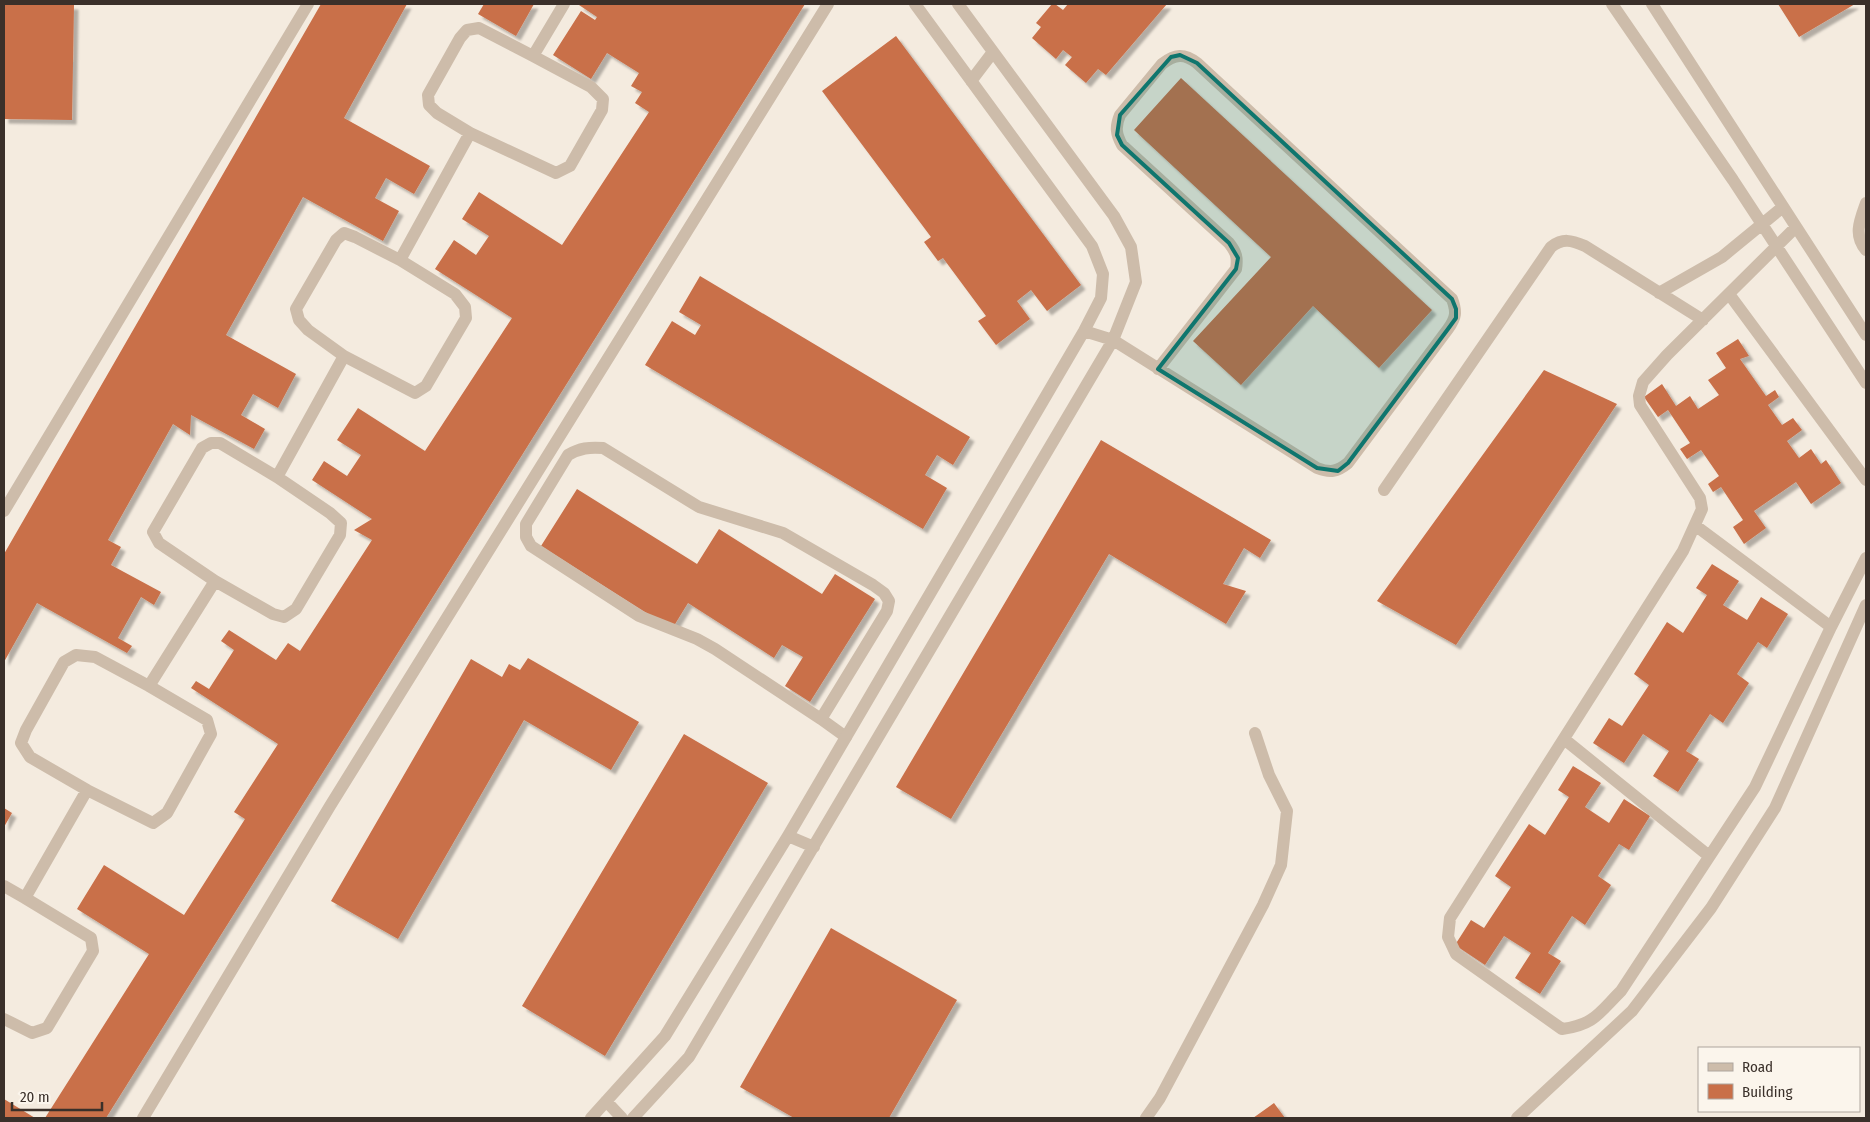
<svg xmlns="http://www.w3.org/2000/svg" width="1870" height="1122" font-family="'Fira Sans Condensed',sans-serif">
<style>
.building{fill:#c96f48;filter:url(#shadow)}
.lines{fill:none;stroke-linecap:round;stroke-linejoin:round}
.service{stroke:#cdbcaa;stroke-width:12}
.minor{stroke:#cdbcaa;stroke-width:12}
.marked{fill:#0f766e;fill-opacity:0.2;stroke:#0f766e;stroke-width:4;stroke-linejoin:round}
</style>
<defs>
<filter id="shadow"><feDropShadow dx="4.5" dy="4.5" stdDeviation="1" flood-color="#0004"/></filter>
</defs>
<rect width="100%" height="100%" fill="#f4ebdf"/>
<path class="building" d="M4,4L74,5L72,120L4,119Z
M321,4H407L344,118L430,166L414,194L386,178L375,198L399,211L383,241L303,197L226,335L296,374L278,408L253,394L241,415L265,429L254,449L191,415L190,435L173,424L108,540L121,547L111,565L161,592L154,605L141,597L118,638L132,646L127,653L37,603L4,662V554Z
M484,4H534L516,36L478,14Z
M580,4H805L106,1118H45L149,954L77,909L104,865L184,915L245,819L234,812L278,744L191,688L196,681L209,689L234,650L221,641L229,630L276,660L288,643L300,651L372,540L354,530L372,519L312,480L324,461L347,476L361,455L337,440L358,408L425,451L512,318L435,269L454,240L476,255L489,236L462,219L479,192L562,245L649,112L635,103L642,92L631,86L639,73L607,53L591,79L553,55L581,11L595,20L597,17L579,5Z
M1052,4H1055L1063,10L1068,4H1167L1106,75L1098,69L1086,83L1065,65L1072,57L1063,50L1056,59L1032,38L1041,27L1036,23Z
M1778,4H1855L1799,37Z
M896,36L1081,285L1047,311L1031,290L1017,301L1030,319L996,345L978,321L986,316L943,258L938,261L924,242L931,237L822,91Z
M1181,78L1432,310L1379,368L1313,306L1241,385L1193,341L1271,257L1134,130Z
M700,276L970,437L953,465L937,455L925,475L947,488L923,529L645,365L672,321L695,335L701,325L679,312Z
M1738,339L1749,356L1740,359L1766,396L1775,390L1779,397L1768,405L1782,425L1793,418L1802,430L1787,441L1799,458L1811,449L1821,464L1826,460L1841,483L1811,504L1796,482L1754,511L1766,528L1744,544L1733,527L1743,520L1721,487L1713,492L1708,484L1719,476L1701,450L1687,459L1680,449L1690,443L1668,410L1658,417L1644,397L1662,384L1676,406L1690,396L1698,409L1719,395L1708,380L1726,368L1716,353Z
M1544,370L1617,404L1456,645L1377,601Z
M1101,440L1271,540L1260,558L1244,548L1223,584L1246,591L1226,624L1109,554L951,819L896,787Z
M577,489L697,564L719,529L822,594L835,574L875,599L810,702L785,686L803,657L782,645L774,658L688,603L672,629L541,546Z
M1712,564L1739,581L1723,605L1747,620L1761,597L1788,614L1767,648L1758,642L1737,674L1749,683L1723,723L1710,714L1686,751L1699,759L1678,792L1653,776L1669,751L1643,734L1624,763L1593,743L1609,718L1622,726L1649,685L1634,674L1667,622L1683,633L1707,595L1696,588Z
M528,658L639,722L611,770L524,720L398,939L331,901L471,659L502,677L509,664L520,670Z
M684,734L768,783L605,1056L522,1006Z
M1573,766L1601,783L1585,807L1609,823L1624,799L1650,816L1629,850L1619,844L1598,876L1611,885L1585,925L1572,916L1548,953L1561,961L1540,994L1515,978L1531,953L1504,936L1485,965L1455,945L1471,920L1484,928L1511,887L1495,876L1529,824L1545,835L1569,797L1558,790Z
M4,808L12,813L4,827Z
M831,928L957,1000L889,1118H794L740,1087Z
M4,1099L35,1118H4Z
M1274,1103L1285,1118H1253Z"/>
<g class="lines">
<path class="service" d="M821,719L887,611L889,601L884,593L873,585L783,533L699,507L603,448C589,447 580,448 568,455L526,524V537L531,546L639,616L697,639L715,649L821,719L846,737"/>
<path class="minor" d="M1612,4L1733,180L1866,383
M1652,4L1866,335
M971,81L993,52
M470,133L437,113L429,105L428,95L460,38L467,30L479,28L533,56
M1866,203C1860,220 1853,235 1866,250
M1796,227L1667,355L1643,382L1639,396L1640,405L1700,498L1702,509L1683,551L1450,918L1448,937L1456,954L1562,1029C1594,1025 1599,1013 1621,991L1755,787L1831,627L1866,558
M1659,293L1722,257L1783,207
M1729,294L1866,480
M1084,331L1113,340L1317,468C1330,473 1337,472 1348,463L1448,329C1456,318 1457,312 1452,299L1197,63C1184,53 1175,54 1162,64L1120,115C1115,127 1116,134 1122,145L1229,243C1236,252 1238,257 1236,269L1158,369
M344,356L308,330L299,320L296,309L336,240L344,233L355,237L400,260
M1384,490L1551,247C1563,238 1571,240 1585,246L1703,320
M4,511L308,4
M1696,526L1831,627
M215,581L159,543L153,532L202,448L211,443H220L277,477
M1564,739L1709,856
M87,790L30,757L21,743L26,730L64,662L76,655L95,657L149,686
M788,836L814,847
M4,886L25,898
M4,1019L32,1033L47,1028L93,951L91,938L25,898L87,790L153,823L167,813L211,734L207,720L149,686L215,581L273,614L284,617L296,609L340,535L341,523L330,513L277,477L344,356L415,393L426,386L466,318L465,307L455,294L400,260L470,133L556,173L570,166L602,110L603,99L591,87L533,56L564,4
M606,1101L622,1118
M143,1118L330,806L828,4
M591,1118L665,1036L788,836L1084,331L1101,298L1103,274L1092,246L915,4
M633,1118L689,1057L1113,340L1136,282L1131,247L1114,216L958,4
M1146,1118L1160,1098L1263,905L1281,865L1287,811L1269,775L1255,733
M1517,1118L1632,1011L1711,908L1775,808L1866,605"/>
</g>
<path class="marked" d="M1180,55L1197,63L1452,299L1456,309V318L1448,329L1348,463L1338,471L1317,468L1158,369L1236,269L1238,258L1229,243L1122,145L1117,135L1120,115L1171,57Z"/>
<rect width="1870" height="1122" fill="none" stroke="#3a302a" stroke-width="10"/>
<rect x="1698" y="1047" width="162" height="65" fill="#fbf5ec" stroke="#aea69e"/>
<rect x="1708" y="1063" width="25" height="8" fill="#cdbcaa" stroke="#aea69e"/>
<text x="1742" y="1072" font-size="15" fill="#3a302a">Road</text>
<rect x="1708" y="1084" width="25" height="15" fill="#c96f48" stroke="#aea69e"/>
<text x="1742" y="1097" font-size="15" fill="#3a302a">Building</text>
<path d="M12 1102v8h90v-8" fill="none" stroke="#3a302a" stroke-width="2.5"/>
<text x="20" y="1102" font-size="15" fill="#3a302a" stroke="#fbf5ec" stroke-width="4" paint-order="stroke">20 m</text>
</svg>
